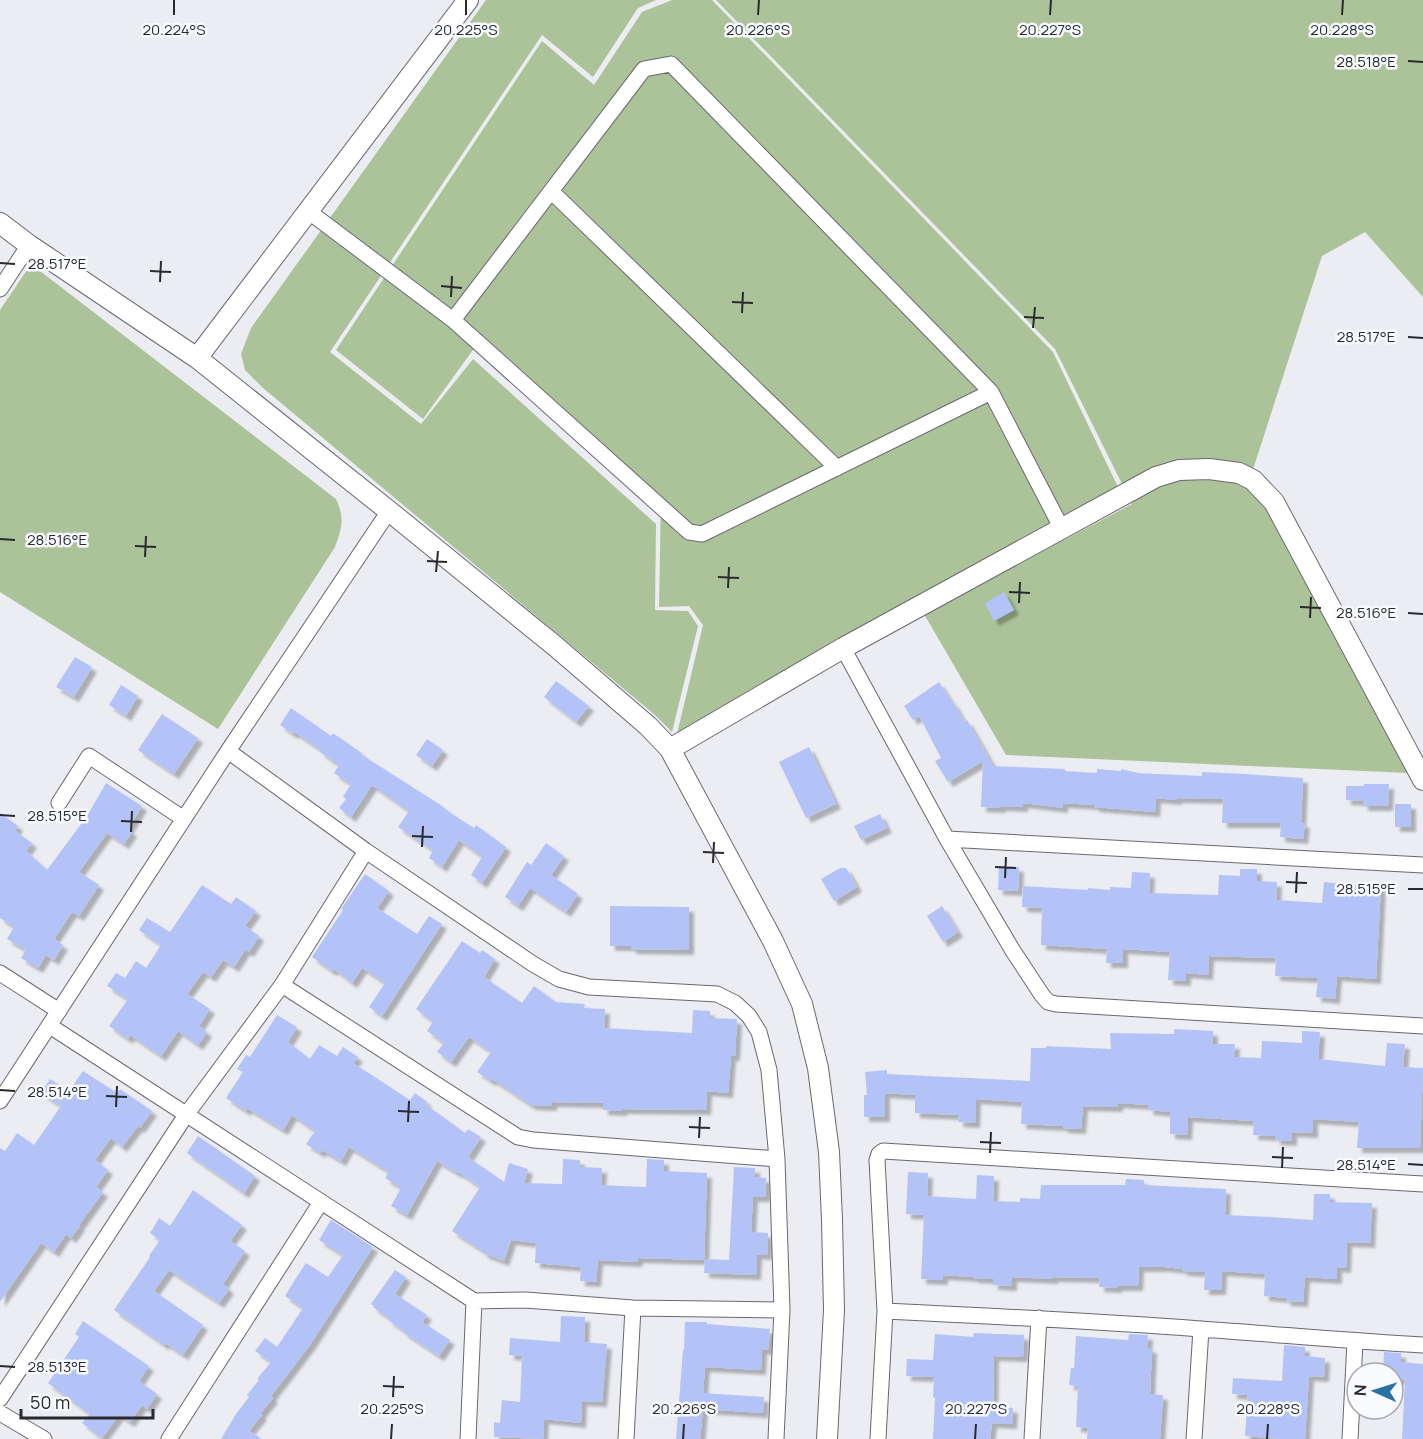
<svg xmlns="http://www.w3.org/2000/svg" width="1423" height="1439" font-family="Manrope,sans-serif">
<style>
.green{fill:#acc39a}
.building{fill:#b3c3f7;filter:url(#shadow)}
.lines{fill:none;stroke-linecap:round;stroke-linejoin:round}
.minor-casing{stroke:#68696f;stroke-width:17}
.tertiary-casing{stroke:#68696f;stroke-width:22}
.minor{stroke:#fff;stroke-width:15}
.tertiary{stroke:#fff;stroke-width:20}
.ticks{fill:none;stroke:#292a2d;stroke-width:2}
.ticks-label{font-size:15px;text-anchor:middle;fill:#292a2d;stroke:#f9fafe;stroke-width:5;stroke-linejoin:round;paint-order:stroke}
</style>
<defs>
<filter id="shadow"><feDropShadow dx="5" dy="5" stdDeviation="1.5" flood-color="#0004"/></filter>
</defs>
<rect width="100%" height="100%" fill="#ebedf3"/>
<path class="green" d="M486,0H656L638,8L593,77L542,35L330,352L421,424L473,359L656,524L655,610L688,611L698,626L672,732L655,715L263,388L245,370L241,354L251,328Z
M672,0H712L1053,352L1118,487L677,734L703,625L689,606L659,607L661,497L483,336L423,419L336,350L542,41L594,85L642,12Z
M716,0H1423V297L1365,232L1322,256L1247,488L1265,507L1408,773L1006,755L924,614L1132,504L1055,349Z
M31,264L336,499C345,518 342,528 335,547L218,729L0,592V310Z"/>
<path class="building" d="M1004,592L1014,610L994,621L985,603Z
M75,657L92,667L74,697L56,687Z
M556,681L589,706L576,722L544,697Z
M939,682L952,703L953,702L964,722L967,720L993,766L1065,769V771L1097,773V769L1121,771V769L1138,773L1202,776V772L1245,774L1303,778L1301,823H1305L1303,839L1280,837L1281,823H1222L1223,799L1177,798L1176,800L1156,798L1155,812L1094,807V805L1063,803V808L1023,803V807L1001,806L1000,808L981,807L983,761L948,782L935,761L941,758L919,716L913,720L904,706Z
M121,685L138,696L126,716L109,705Z
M291,708L331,736L333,733L363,754L362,755L439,804L452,814L474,828L476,825L506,847L482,883L471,875L482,857L459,840L442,867L429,858L433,850L398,827L409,811L372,785L351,817L339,808L346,799L343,797L351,784L334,773L339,765L320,752L321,750L294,732L293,734L280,725Z
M162,714L198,738L174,774L138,750Z
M427,739L443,750L432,766L416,755Z
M809,747L836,804L806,818L779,762Z
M106,783L142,806L128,829L132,832L124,844L107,833L79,872L99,885L79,916L72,912L54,939L63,945L54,960L46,955L38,968L21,958L26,950L7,939L14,927L0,918V813L18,826L15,831L32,843L26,851L47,870L87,816Z
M1364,784H1389L1388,806H1363V801L1346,800V786H1364Z
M1395,804H1411V827H1395Z
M880,814L887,828L861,840L854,826Z
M546,843L564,856L551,875L578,894L566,912L530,888L518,906L505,897L527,862L531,865Z
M999,866L1019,867L1018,891L998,890Z
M840,868H846L857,887L834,901L821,879Z
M1240,869H1257V881L1277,882L1276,900L1322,903L1324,882L1361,886L1362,884L1381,885L1376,979L1337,976L1335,999L1316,997L1318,978L1275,976L1276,958L1209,956L1208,975L1186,973V981L1168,980L1170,952L1123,949V963H1106L1107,949L1041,945L1042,908L1022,907L1023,886L1088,890V888L1110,890V887L1131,888L1132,872L1150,873L1149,893L1218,895L1219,875L1240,876Z
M365,874L389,891L377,908L417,934L429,916L442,924L382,1016L369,1007L385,983L362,968L352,983L334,969L332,971L312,957L343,910L341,909Z
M202,885L231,904L236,897L256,911L245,926L259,936L249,952L245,950L234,967L223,960L211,977L203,972L187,994L210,1009L199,1026L207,1032L198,1045L178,1031L161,1056L130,1035L128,1039L109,1026L128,999L107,986L116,973L125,978L136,961L146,968L161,945L139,930L147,918L170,932Z
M610,906L689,907V950L631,949V946H610Z
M942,906L958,932L943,942L927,916Z
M462,941L480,953L482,950L495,959L484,977L522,1003L534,986L556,1002L585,1004L584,1008L605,1009L604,1028L692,1033L693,1010L710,1011V1018L737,1019L735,1056H731L728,1093L707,1091L706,1110L622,1109V1111L603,1110V1103L552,1102V1106L531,1105L492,1079L491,1081L477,1072L491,1052L469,1037L451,1062L437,1052L444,1043L427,1031L433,1022L416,1009Z
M277,1015L297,1027L288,1042L310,1059L319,1045L337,1056L343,1047L358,1057L353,1063L410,1100L415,1093L427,1102L425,1104L465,1133L468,1129L481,1137L468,1157L504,1182L509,1163L528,1169L524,1183L562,1184L563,1159L580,1160V1167L602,1168L601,1185L646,1187L647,1159L664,1160V1171L707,1173L704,1260L638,1258L637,1262L598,1260L596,1282L580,1281L581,1267L535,1263L536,1243L511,1240L504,1261L483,1253V1251L452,1231L480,1187L458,1172L457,1173L437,1161L407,1215L391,1206L401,1188L385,1178L389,1172L349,1147L341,1161L322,1150L320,1153L306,1144L315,1131L292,1115L283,1130L247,1108L246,1111L226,1098L243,1072L237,1069L246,1055L250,1057Z
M1174,1029L1213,1031V1044H1235L1234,1057L1261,1058L1262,1041L1302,1043V1031L1320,1032L1318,1059L1385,1066L1387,1043L1405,1044L1403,1067L1423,1068L1420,1148H1357L1359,1122L1313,1119V1133L1292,1132V1141L1275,1140L1276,1136L1253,1135L1254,1121L1188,1117L1187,1135L1170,1134V1112L1148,1110L1149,1105L1118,1103V1107L1083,1106L1081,1129L1063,1128V1126L1021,1124L1022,1102L976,1099L975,1123L958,1122L959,1115L915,1113V1095L885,1093V1117H864V1095H867L865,1072L887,1070V1074L1030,1081L1031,1048H1046V1046L1111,1049L1110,1033L1174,1034Z
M83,1071L117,1093L120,1089L152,1111L140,1128L138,1126L122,1147L111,1138L95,1160L108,1170L96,1187L103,1192L79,1225L80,1226L71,1238L66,1234L54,1252L41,1243L0,1302V1148L5,1151L17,1133L34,1145L61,1106L41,1093L50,1079L69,1091Z
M198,1136L255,1176L244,1193L187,1153Z
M734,1167L755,1168V1177L766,1178L765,1197H753L751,1232L768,1233L767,1255L757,1254L756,1275L704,1273L705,1259L729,1260Z
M908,1172L928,1173L927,1196L976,1199L977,1175L994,1176L993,1201L1020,1202V1198L1040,1199L1041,1185H1125L1126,1179L1144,1180V1185L1226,1189L1225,1215L1270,1217L1313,1220L1314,1194H1330V1202L1372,1203L1370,1243L1347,1242L1346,1268L1337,1267V1279L1305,1277L1303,1302L1286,1301V1298L1264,1296L1265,1274L1222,1271L1221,1290H1204L1205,1272L1182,1271L1183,1269L1165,1267H1139L1138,1286H1117V1288L1099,1287L1100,1278L1053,1277V1279L1012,1277V1286L993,1285V1279L973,1278V1277L943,1275V1280L921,1279L924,1215L906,1214Z
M193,1190L242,1225L230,1241L245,1251L223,1284L229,1289L219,1303L169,1270L154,1291L203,1325L183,1355L165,1343L164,1345L114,1310L150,1257L149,1256L160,1240L150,1233L159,1218L170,1226Z
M331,1220L373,1247L310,1345L271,1396L273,1398L260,1414L262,1415L249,1431L262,1439H221L236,1414L249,1397L247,1395L259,1380L257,1379L271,1362L255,1351L265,1338L277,1347L303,1308L285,1296L296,1278L306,1263L328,1277L343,1255L319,1240Z
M395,1270L406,1277L395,1294L427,1315L422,1322L450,1340L439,1356L403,1332L404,1331L388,1320L389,1318L373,1307L374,1306L371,1304Z
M561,1316L585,1317L584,1342L607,1344L602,1402L582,1401L581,1423L544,1419L543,1439L494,1437V1422L500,1423L502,1400L520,1402L522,1356L509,1355L510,1338L560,1342Z
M83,1321L149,1366L139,1381L157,1394L147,1409L142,1405L130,1422L119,1415L102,1438L82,1423L90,1414L48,1383L79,1337L75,1334Z
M685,1322H707V1324L770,1329L768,1350L762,1349L761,1370L705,1367L703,1393L764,1397L763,1413L703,1409L700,1439H676L683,1350H684Z
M974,1333L1024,1335L1023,1357L994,1356L993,1406L1013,1408L1012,1424L992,1423L990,1439H933L935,1398L933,1397L934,1377L906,1376L907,1359L933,1360L935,1334L973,1337Z
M1129,1334L1148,1335L1147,1348H1152L1150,1394L1163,1395L1160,1439H1087L1088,1428L1076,1427L1078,1386L1069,1385L1071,1368H1074L1076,1336L1128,1340Z
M1284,1345L1305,1347V1356L1325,1358L1324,1377L1309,1376L1305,1439H1282L1245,1436L1248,1395L1232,1394L1233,1378L1282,1381Z
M1384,1352L1401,1353V1362L1423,1364V1439H1402L1405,1380H1393V1373H1383Z"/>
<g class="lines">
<g class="minor-casing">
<path id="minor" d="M551,191L837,468
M308,211L453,320L689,532L702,534L991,392
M0,289L29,245
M453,320L644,69L671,64L991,392L1062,529
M843,648L947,839L1013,951L1042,995L1048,1002L1056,1004L1423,1026
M228,751L366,851L533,964L559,979L589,987L717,994L735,1003L749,1016L759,1032L769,1070L777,1159L782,1310L776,1439
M59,803L89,756L184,819
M947,839L1423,865
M0,973L59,1011
M282,985L518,1137L533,1140L777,1159
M50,1026L474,1301L525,1300L633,1308L782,1310
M0,1101L228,751L389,511
M885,1311C990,1316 1095,1321 1200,1329C1274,1334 1348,1341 1423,1345
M0,1399L186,1115L282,985L366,851
M0,1413L44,1439
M169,1439L321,1202
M468,1439L474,1301
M626,1439L633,1308
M878,1439L885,1311L877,1160L879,1154L883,1151L1423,1184
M1032,1439L1039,1318
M1194,1439L1201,1329
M1350,1439L1355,1342"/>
</g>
<g class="tertiary-casing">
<path id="tertiary" d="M0,223L29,245L197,358L389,511L555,646L648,726L670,749L773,941L802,1004L818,1068L829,1152L832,1220L834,1310L827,1439
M197,358L468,0
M670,749L843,648L1156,477L1179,470L1209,469L1239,473L1253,480L1274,502L1423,780"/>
</g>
<use href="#minor" class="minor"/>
<use href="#tertiary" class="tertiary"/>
</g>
<path class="ticks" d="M174,15V0M466,15V0M758,15L759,0M1050,15L1051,0M1342,15L1343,0M1408,61L1423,62M0,263L15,264M150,271L171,272M160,282L161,261M441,286L462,288M451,297L452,276M732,302L753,303M742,313L743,292M1024,317L1044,318M1033,328L1035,307M1408,337L1423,338M0,539L15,540M135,546L156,547M145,557L146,536M427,561L447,562M436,572L438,551M718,577L739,578M728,588L729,567M1009,592L1030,593M1019,603L1020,582M1300,607L1321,608M1408,613L1423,614M1310,618L1311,597M0,815L15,816M121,821L142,822M131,832L132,811M412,836L433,837M422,847L423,826M703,852L724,853M713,863L714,842M995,867L1016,868M1005,878L1006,857M1286,882L1307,883M1408,889H1423M1296,893L1297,872M0,1090L15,1091M106,1096L127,1097M116,1107L117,1086M398,1111L419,1112M408,1122L409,1101M689,1127L710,1128M699,1138L700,1117M980,1142L1001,1143M990,1153L991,1132M1272,1157L1293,1158M1408,1164L1423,1165M1282,1168L1283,1147M0,1366L15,1367M383,1386L404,1387M393,1397L394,1376M391,1439L392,1424M683,1439L684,1424M975,1439L976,1424M1267,1439L1268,1424"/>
<g class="ticks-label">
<text x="174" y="35">20.224°S</text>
<text x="466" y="35">20.225°S</text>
<text x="758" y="35">20.226°S</text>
<text x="1050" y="35">20.227°S</text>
<text x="1342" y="35">20.228°S</text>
<text x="1366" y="67">28.518°E</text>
<text x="57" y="269">28.517°E</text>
<text x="1366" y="342">28.517°E</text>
<text x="57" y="545">28.516°E</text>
<text x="1366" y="618">28.516°E</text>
<text x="57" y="821">28.515°E</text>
<text x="1366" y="894">28.515°E</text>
<text x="57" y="1097">28.514°E</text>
<text x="1366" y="1170">28.514°E</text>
<text x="57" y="1372">28.513°E</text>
<text x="392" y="1414">20.225°S</text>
<text x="684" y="1414">20.226°S</text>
<text x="976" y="1414">20.227°S</text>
<text x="1268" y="1414">20.228°S</text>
</g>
<g transform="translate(1375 1391) rotate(273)"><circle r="28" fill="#f9fafe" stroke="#a6a7aa" stroke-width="1.5"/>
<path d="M0-4.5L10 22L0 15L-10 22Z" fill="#2672a4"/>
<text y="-9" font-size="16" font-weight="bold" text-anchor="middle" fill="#292a2d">N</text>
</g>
<path d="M21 1409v9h132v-9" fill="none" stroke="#292a2d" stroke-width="3"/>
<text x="30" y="1409" font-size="18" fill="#292a2d" stroke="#f9fafe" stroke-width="4.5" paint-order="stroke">50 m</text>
</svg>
